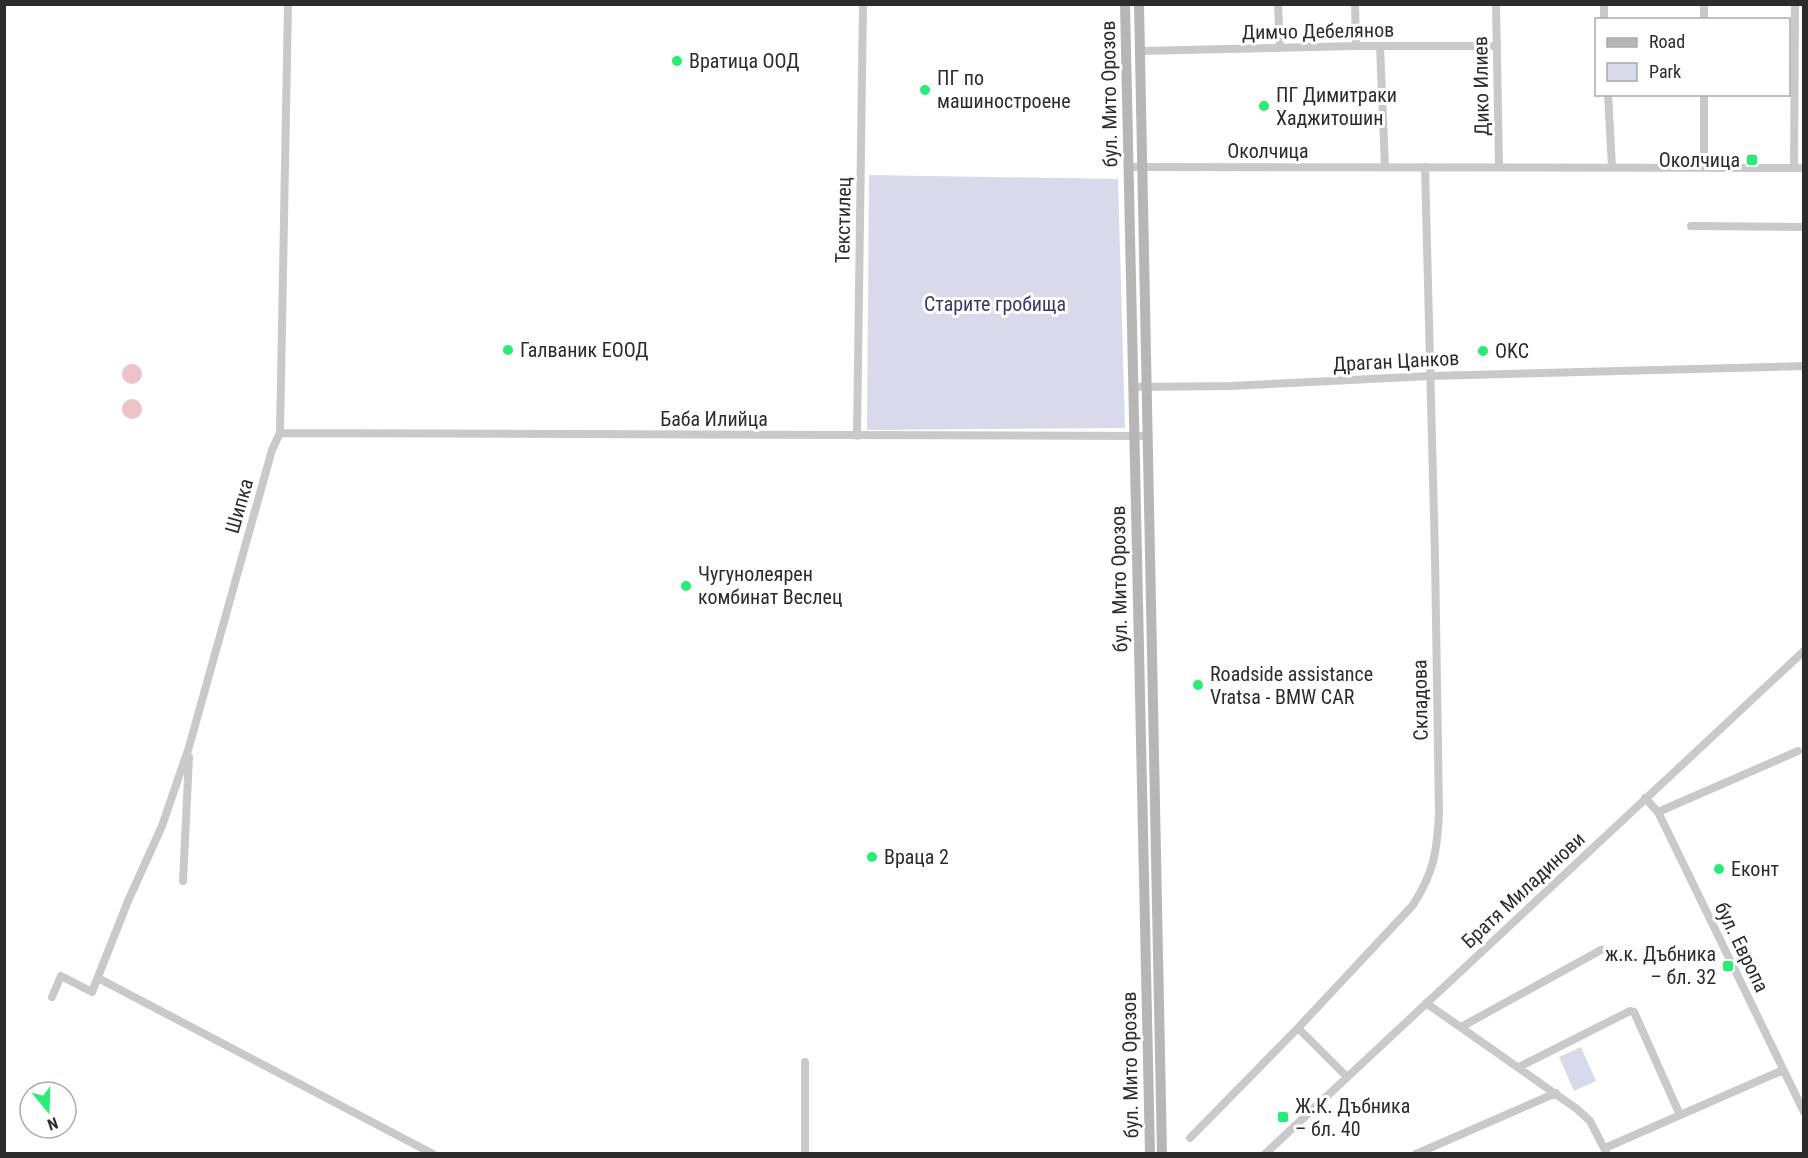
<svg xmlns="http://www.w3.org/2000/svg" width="1808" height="1158" font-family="'Roboto Condensed',sans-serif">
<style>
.green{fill:#d8daeb}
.water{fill:#edc3c9}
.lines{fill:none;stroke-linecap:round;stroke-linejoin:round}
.street{stroke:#c9c9c9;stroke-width:8}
.secondary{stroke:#b6b6b6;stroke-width:10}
.poi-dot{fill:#22f072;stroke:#fff;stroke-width:2}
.labels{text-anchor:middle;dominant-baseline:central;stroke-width:6;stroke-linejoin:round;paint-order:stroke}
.street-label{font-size:20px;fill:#2c2c2c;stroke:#fff}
.poi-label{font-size:20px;fill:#2c2c2c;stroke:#fff;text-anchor:start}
.park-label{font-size:20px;fill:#38386a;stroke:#fff}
</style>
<rect width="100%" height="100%" fill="#fff"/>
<path class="green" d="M869,175L1118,179L1125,428L867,430Z
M1581,1047L1596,1081L1574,1091L1559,1057Z"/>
<path class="water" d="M122 374a10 10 0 1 1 20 0a10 10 0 1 1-20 0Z
M122 409a10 10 0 1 1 20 0a10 10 0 1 1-20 0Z"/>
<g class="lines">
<path class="street" d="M1278,4L1280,48
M1355,4L1356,46
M1496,4L1499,167
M1604,4V20
M1704,4V20
M1380,46L1385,167
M1140,51L1356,46H1497
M1608,94L1612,167
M1704,94V167
M1128,167L1804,168
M1794,168L1795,4
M1691,226L1804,227
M1133,387L1230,386L1430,376L1804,366
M280,433L1148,436
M857,436L863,4
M1645,798L1658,812L1804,1112
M1658,812L1798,751
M183,881L189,757
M98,978L433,1154
M52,997L61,976L92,992L128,901L162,826L189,747L272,450L280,433L288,4
M1426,1003L1577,1109L1590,1121L1607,1154
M1461,1027L1601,950
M1298,1028L1347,1077
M805,1062V1154
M1519,1067L1630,1011L1634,1012L1680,1115
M1190,1138L1298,1028L1413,905C1434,872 1437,852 1439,813L1435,556L1425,167
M1605,1148L1783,1070
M1265,1154L1804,651
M1416,1154L1556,1093"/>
<path class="secondary" d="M1125,4L1150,1154
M1139,4L1162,1154"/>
</g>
<g class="poi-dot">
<circle cx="677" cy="61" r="6"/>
<circle cx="925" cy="90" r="6"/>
<circle cx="1264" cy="106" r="6"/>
<rect x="1746" y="154" width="12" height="12" rx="3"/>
<circle cx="508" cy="350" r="6"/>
<circle cx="1483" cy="351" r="6"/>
<circle cx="686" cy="586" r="6"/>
<circle cx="1198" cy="685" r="6"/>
<circle cx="872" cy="857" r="6"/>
<circle cx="1719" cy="869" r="6"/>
<rect x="1722" y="960" width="12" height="12" rx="3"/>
<rect x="1277" y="1111" width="12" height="12" rx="3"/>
</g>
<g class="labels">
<g class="street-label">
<text transform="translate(1318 31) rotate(-1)">Димчо Дебелянов</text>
<text transform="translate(1481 86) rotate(-91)">Дико Илиев</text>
<text transform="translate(1109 94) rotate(-91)">бул. Мито Орозов</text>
<text x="1268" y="151">Околчица</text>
<text transform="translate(843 220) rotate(-89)">Текстилец</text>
<text transform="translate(1396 361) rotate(-3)">Драган Цанков</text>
<text x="714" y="419">Баба Илийца</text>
<text transform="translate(239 506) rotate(-74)">Шипка</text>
<text transform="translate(1119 579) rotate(-91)">бул. Мито Орозов</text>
<text transform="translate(1420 700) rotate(-91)">Складова</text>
<text transform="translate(1523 890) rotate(-43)">Братя Миладинови</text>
<text transform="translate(1742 947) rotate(64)">бул. Европа</text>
<text transform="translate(1130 1065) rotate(-91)">бул. Мито Орозов</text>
</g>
<g class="poi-label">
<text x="689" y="61">Вратица ООД</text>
<text x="937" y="78">ПГ по<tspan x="937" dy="23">машиностроене</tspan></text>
<text x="1276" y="95">ПГ Димитраки<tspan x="1276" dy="23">Хаджитошин</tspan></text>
<text x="1740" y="160" text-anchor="end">Околчица</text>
<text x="520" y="350">Галваник ЕООД</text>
<text x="1495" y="351">OKC</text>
<text x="698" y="574">Чугунолеярен<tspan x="698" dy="23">комбинат Веслец</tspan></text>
<text x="1210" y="674">Roadside assistance<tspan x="1210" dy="23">Vratsa - BMW CAR</tspan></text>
<text x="884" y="857">Враца 2</text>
<text x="1731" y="869">Еконт</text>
<text x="1716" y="954" text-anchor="end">ж.к. Дъбника<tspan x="1716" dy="23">– бл. 32</tspan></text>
<text x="1295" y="1106">Ж.К. Дъбника<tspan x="1295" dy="23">– бл. 40</tspan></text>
</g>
<g class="park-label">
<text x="995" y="304">Старите гробища</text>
</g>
</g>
<rect width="1808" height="1158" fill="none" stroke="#2c2c2c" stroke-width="12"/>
<rect x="1595" y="18" width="195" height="78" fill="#ffffff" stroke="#ababab" stroke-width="1.5"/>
<rect x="1607" y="38" width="30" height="9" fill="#b6b6b6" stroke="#ababab" stroke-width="1.5"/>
<text x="1649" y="48" font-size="18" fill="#2c2c2c">Road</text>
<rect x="1607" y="63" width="30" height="18" fill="#d8daeb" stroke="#ababab" stroke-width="1.5"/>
<text x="1649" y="78" font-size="18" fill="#2c2c2c">Park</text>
<g transform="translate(48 1110) rotate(161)"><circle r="28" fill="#ffffff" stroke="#ababab" stroke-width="1.5"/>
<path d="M0-4.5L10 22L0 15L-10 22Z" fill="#22f072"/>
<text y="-9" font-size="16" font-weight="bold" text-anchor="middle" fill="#2c2c2c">N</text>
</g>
</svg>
